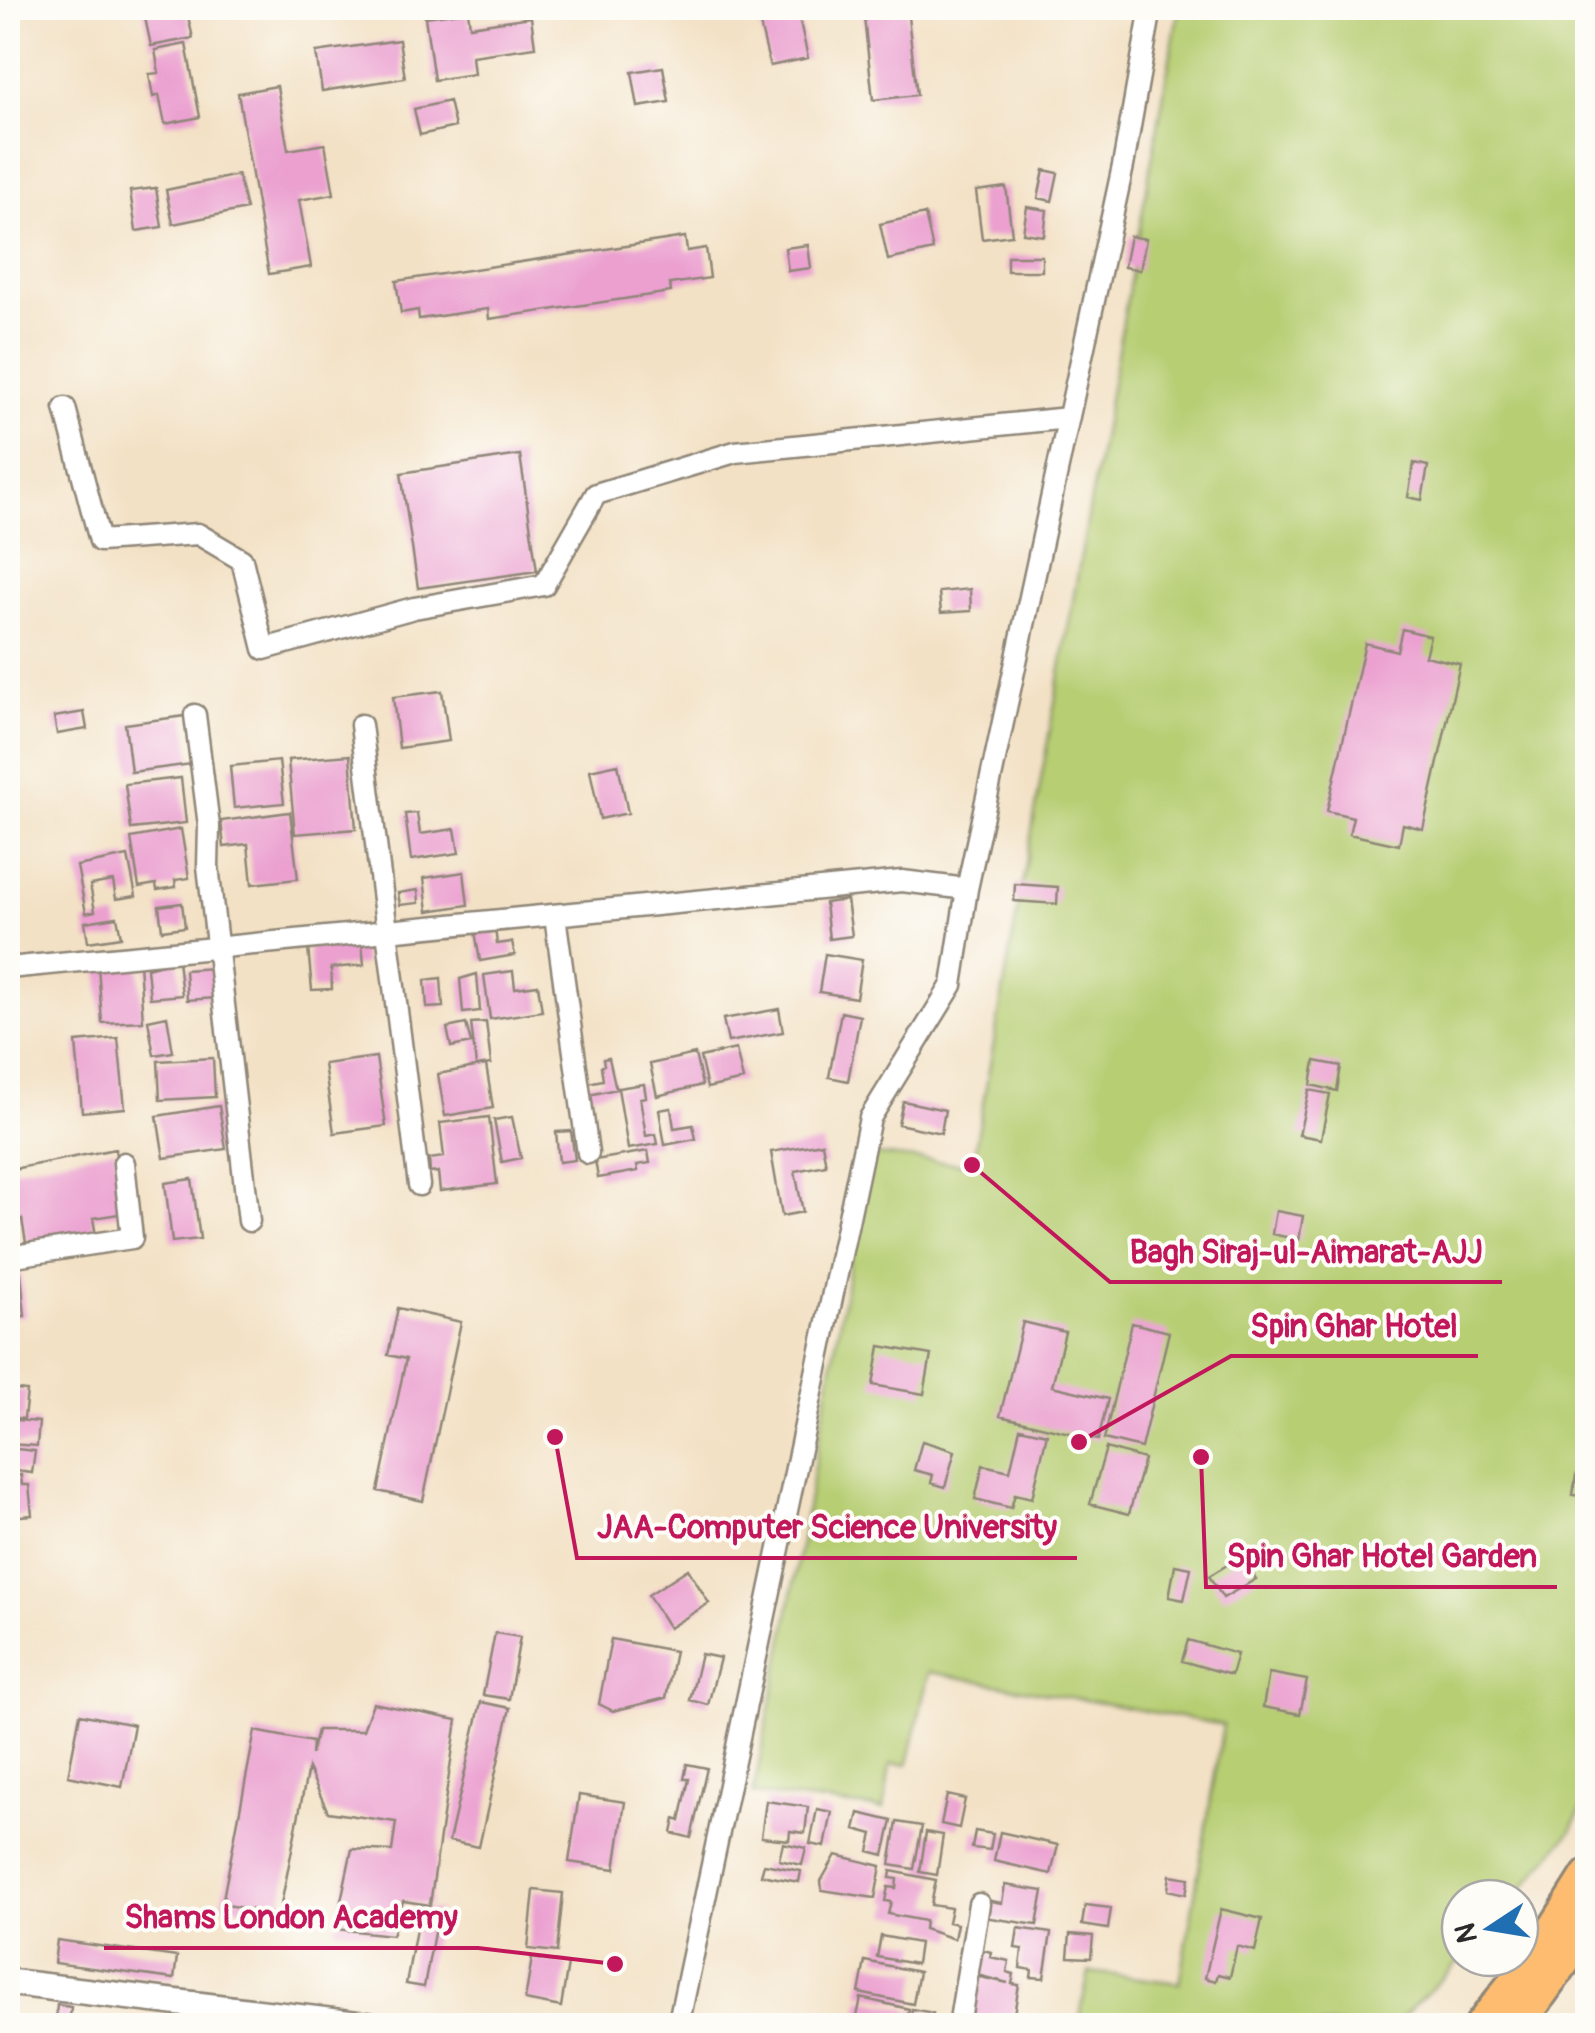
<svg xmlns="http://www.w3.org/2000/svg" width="1595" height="2033" font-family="Pangolin,sans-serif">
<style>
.green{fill:#b7ce73;stroke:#717c4f;stroke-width:2.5}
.building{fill:#eba0d0}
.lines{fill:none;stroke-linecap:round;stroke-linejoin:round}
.minor-casing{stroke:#8f8678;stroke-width:25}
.tertiary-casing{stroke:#8f8678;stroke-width:30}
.trunk-casing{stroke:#8f8678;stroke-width:38}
.minor{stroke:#fff;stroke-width:20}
.tertiary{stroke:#fff;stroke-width:25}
.trunk{stroke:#fdbc70;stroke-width:32}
.leader{fill:none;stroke:#c2185b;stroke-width:4}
.callout-dot{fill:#c2185b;stroke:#fdfcf7;stroke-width:4}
.callout-label{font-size:32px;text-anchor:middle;font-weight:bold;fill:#c2185b;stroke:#fdfcf7;stroke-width:8;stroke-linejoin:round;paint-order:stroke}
</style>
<rect width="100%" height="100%" fill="#fdfcf7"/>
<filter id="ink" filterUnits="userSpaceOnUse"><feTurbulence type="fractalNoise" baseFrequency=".01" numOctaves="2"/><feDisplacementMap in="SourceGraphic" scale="20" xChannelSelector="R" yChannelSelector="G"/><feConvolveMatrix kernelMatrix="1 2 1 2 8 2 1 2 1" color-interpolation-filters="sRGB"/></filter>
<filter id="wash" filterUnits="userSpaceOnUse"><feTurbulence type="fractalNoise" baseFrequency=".0048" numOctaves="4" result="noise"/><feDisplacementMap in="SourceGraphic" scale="40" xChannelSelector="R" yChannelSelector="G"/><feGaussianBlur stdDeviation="2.25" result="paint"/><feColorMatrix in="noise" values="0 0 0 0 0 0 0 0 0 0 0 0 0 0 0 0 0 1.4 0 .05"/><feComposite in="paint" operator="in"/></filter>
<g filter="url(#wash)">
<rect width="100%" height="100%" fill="#f3e1c5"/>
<path class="green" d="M1179,8H1587L1588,1795L1571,1831L1515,1898H1460V1958H1463L1394,2025L1078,2026L1089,1972L1180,1983L1223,1725L929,1672L908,1764H890L884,1809L753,1794L786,1627L869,1154L972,1165Z"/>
<g id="blocks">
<path class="building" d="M143,8H186L193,38L151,46Z
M756,8H797L808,58L770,66Z
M863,8H907L917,95L873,100Z
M468,11L470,26L531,17L535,47L472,56L474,74L434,80L425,17Z
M399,40L405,78L322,91L316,52Z
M186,44L200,117L165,124L159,95L153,97L149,74L159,73L155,50Z
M663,67L669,102L638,107L632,72Z
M277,86L288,150L325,144L334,194L299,200L311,267L269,274L238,93Z
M449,101L455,127L420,135L414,109Z
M1044,170L1058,173L1052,201L1038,198Z
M238,175L246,209L173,224L166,190Z
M1006,187L1012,235L982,239L976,191Z
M156,188L162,227L136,231L130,191Z
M1027,207L1047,210L1044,236L1023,233Z
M925,214L933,250L888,260L880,224Z
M1130,236L1146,239L1140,270L1124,267Z
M685,237L687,251L706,248L710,278L670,284L671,292L489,319L488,309L419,319L418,310L401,313L396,281Z
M808,245L811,268L788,271L785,248Z
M1007,256H1042V271H1007Z
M520,455L537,571L418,588L401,473Z
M1414,463L1428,466L1422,500L1408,497Z
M970,589L971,611L941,613L939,592Z
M1402,629L1430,636L1425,656L1460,664L1423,829L1403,824L1399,845L1349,834L1353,817L1327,811L1365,643L1397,651Z
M442,691L449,741L399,748L393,697Z
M84,712L87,729L57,734L54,717Z
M185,716L192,764L131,772L125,724Z
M350,755L356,829L295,834L288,760Z
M279,761L284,803L234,808L230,766Z
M618,764L628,813L600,819L590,770Z
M181,778L186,823L131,829L125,784Z
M290,812L298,879L252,884L248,844L224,847L221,821Z
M417,813L420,834L455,829L459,853L411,860L405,814Z
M181,829L189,878L175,880L176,887L157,890L156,884L139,887L131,838Z
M128,856L136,896L116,899L113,881L90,885L95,911L86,913L77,866Z
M464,872L468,905L428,911L424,878Z
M1015,884L1058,887L1057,904L1014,901Z
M418,890L419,903L400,905L398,893Z
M847,900L852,936L829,939L825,903Z
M182,903L185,927L162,930L159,906Z
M117,917L121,937L88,942L85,922Z
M495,928L497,944L512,942L515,955L480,961L475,931Z
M362,942L364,965L331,968L332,989L312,990L308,947Z
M825,954L862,960L856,998L819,992Z
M178,960L182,995L150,998L147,968Z
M139,963L143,1021L102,1023L98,965Z
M213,968L215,998L187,1000L185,970Z
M513,971L515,988L538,985L542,1011L490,1019L484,975Z
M477,974L480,1011L463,1013L460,979Z
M441,978L443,1007L427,1008L425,980Z
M779,1009L783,1032L728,1042L723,1019Z
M841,1012L860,1016L848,1081L829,1077Z
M167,1016L173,1052L154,1055L148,1020Z
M486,1022L491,1064L476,1066L471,1023Z
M466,1024L471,1043L451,1047L447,1028Z
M118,1038L125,1108L82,1112L76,1042Z
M736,1049L743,1080L707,1088L700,1057Z
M695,1054L702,1085L657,1096L650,1064Z
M376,1057L386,1126L334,1133L324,1064Z
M213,1058L215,1097L160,1100L158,1061Z
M609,1058L616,1089L585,1096L583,1084L603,1080L601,1066L604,1065L603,1059Z
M1315,1061L1341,1066L1337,1091L1311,1085Z
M486,1065L493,1108L445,1116L438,1074Z
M644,1084L646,1097L640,1098L646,1136L656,1134L658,1144L628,1149L618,1088Z
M1309,1090L1330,1094L1321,1139L1299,1135Z
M903,1101L945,1110L941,1133L898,1124Z
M219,1106L226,1149L164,1158L157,1116Z
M671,1108L674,1128L693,1125L696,1139L665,1145L659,1110Z
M489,1117L497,1184L440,1191L438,1172L430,1173L429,1159L444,1157L440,1123Z
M512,1117L521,1158L502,1162L494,1120Z
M571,1131L575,1160L559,1162L556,1132Z
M822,1143L826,1165L795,1171L803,1212L782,1216L771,1152Z
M115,1149L125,1213L93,1218L96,1236L72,1240V1236L26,1243L22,1219L8,1221V1170Z
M648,1151L650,1163L637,1165L638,1171L598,1178L595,1160Z
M192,1179L200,1239L172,1242L165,1183Z
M1276,1211L1303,1216L1299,1240L1272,1234Z
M21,1273L25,1316L8,1317V1275Z
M398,1308L461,1322L423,1501L378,1491L406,1359L388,1355Z
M1023,1322L1065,1332L1052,1386L1108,1399L1098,1440L1000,1416Z
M1132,1323L1169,1332L1141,1448L1104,1439Z
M880,1346L931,1355L924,1394L873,1385Z
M8,1389L27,1391L24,1419L8,1417Z
M8,1419L39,1422L37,1446L8,1444Z
M1020,1428L1047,1434L1032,1498L1015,1494L1011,1508L975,1499L983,1465L1010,1471Z
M922,1441L955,1451L945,1487L931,1483L933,1475L914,1470Z
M8,1448L35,1451L32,1473L8,1470Z
M1106,1448L1144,1459L1129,1514L1090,1504Z
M21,1475L22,1485H29L32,1515L8,1517V1477Z
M1576,1475L1588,1478V1497L1573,1495Z
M1242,1556L1256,1579L1223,1598L1209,1576Z
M1175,1565L1191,1568L1184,1600L1169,1597Z
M688,1569L709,1603L669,1628L648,1595Z
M495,1633L520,1637L509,1699L483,1695Z
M611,1639L675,1651L666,1698L613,1711L599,1704Z
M1188,1640L1237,1654L1231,1675L1182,1661Z
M701,1654L720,1658L708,1705L690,1700Z
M1269,1673L1307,1680L1300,1714L1263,1707Z
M481,1702L510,1708L479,1847L449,1841Z
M373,1703L457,1720L430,1905L403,1901L392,1935L335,1929L352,1849L392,1851L396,1822L328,1812L308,1768L279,1915L222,1904L255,1731L312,1742L311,1755L317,1730H363Z
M80,1714L134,1725L122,1787L68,1776Z
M687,1764L707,1768L691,1838L672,1833L675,1819L680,1821L689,1779H684Z
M579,1795L625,1802L615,1869L569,1862Z
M947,1795L965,1799L959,1828L941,1824Z
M766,1801L808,1807L805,1833L790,1831L789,1840L761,1837Z
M817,1809L832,1812L825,1847L810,1844Z
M859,1813L892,1821L884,1855L869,1851L873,1834L855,1829Z
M897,1822L922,1826L914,1869L890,1865Z
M975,1831L993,1834L990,1850L972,1848Z
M926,1832L943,1835L937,1875L920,1872Z
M1000,1832L1058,1845L1051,1874L994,1861Z
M783,1843L806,1848L802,1865L779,1860Z
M836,1855L881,1866L875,1898L822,1890L821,1881Z
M764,1864L801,1871L799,1882L761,1875Z
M891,1871L936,1880L931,1905L951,1908L948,1922L957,1924L954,1939L924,1929L925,1921L888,1914L891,1902L885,1901L888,1887L896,1888L897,1879L890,1878Z
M1170,1875L1189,1878L1186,1894L1168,1890Z
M1005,1885L1043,1891L1037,1925L983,1917L985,1900L1002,1903Z
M534,1890L563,1893L557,1952L528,1949Z
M1085,1905L1111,1908L1108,1929L1082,1925Z
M420,1907L438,1911L424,1987L406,1984Z
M1221,1909L1262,1919L1255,1951L1237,1946L1230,1977L1218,1974L1216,1981L1205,1978Z
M1018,1928L1051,1933L1044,1978L1031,1977L1032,1970L1020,1968L1022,1949L1015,1948Z
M1070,1934L1093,1936L1091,1958L1068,1957Z
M881,1936L919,1943L916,1964L877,1957Z
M57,1940L177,1957L174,1979L54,1963Z
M983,1950L991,1952L990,1957L1009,1961L1007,1972L1014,1974L1012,1984L1019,1985L1012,2026H966L975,1976L1008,1983L977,1975Z
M532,1958L568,1964L561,2007L525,2000Z
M865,1961L919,1972L913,2004L859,1993Z
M861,1998L909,2009L905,2026H855Z
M57,2005L71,2007L69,2026H55Z
M912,2009L933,2013L930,2026H909Z"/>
</g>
</g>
<g filter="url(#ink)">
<use href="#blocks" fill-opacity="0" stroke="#8f8678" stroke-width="2.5"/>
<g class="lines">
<g class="minor-casing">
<path id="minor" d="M65,408L100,541L198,534L242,560L264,649L414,608L544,585L596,494L735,452L1068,418
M195,715L209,826L208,866L249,1221
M361,725L419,1185
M555,916L588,1153
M8,968L902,881L967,889
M8,1257L132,1238L124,1163
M678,2026L870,1118L952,985L967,889L1123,166L1151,8
M959,2026L979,1904"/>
</g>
<g class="tertiary-casing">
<path id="tertiary" d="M8,1982L370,2026"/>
</g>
<g class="trunk-casing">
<path id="trunk" d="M1481,2026L1545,1944L1588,1876
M1517,2026L1588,1927"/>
</g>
<use href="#minor" class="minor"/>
<use href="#tertiary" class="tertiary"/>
<use href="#trunk" class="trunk"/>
</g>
</g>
<path class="leader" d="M972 1165L1110 1282H1502M1079 1442L1231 1356H1478M555 1437L577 1558H1077M1201 1457L1206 1587H1557M615 1964L478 1948H104"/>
<g class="callout-dot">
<circle cx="972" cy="1165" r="10"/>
<circle cx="1079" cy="1442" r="10"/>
<circle cx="555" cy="1437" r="10"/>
<circle cx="1201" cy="1457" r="10"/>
<circle cx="615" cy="1964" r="10"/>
</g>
<g class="callout-label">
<text x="1306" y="1263">Bagh Siraj-ul-Aimarat-AJJ</text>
<text x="1354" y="1337">Spin Ghar Hotel</text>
<text x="827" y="1538">JAA-Computer Science University</text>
<text x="1382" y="1567">Spin Ghar Hotel Garden</text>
<text x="291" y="1928">Shams London Academy</text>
</g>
<rect width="1595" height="2033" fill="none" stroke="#fdfcf7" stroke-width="40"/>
<g transform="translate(1490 1928) rotate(258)"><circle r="48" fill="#fdfcf7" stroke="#a9a8a5" stroke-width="2.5"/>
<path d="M0-8L18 38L0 25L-18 38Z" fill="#1f6fb2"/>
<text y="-15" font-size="28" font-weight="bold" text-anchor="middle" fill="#2b2b2b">N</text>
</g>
</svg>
